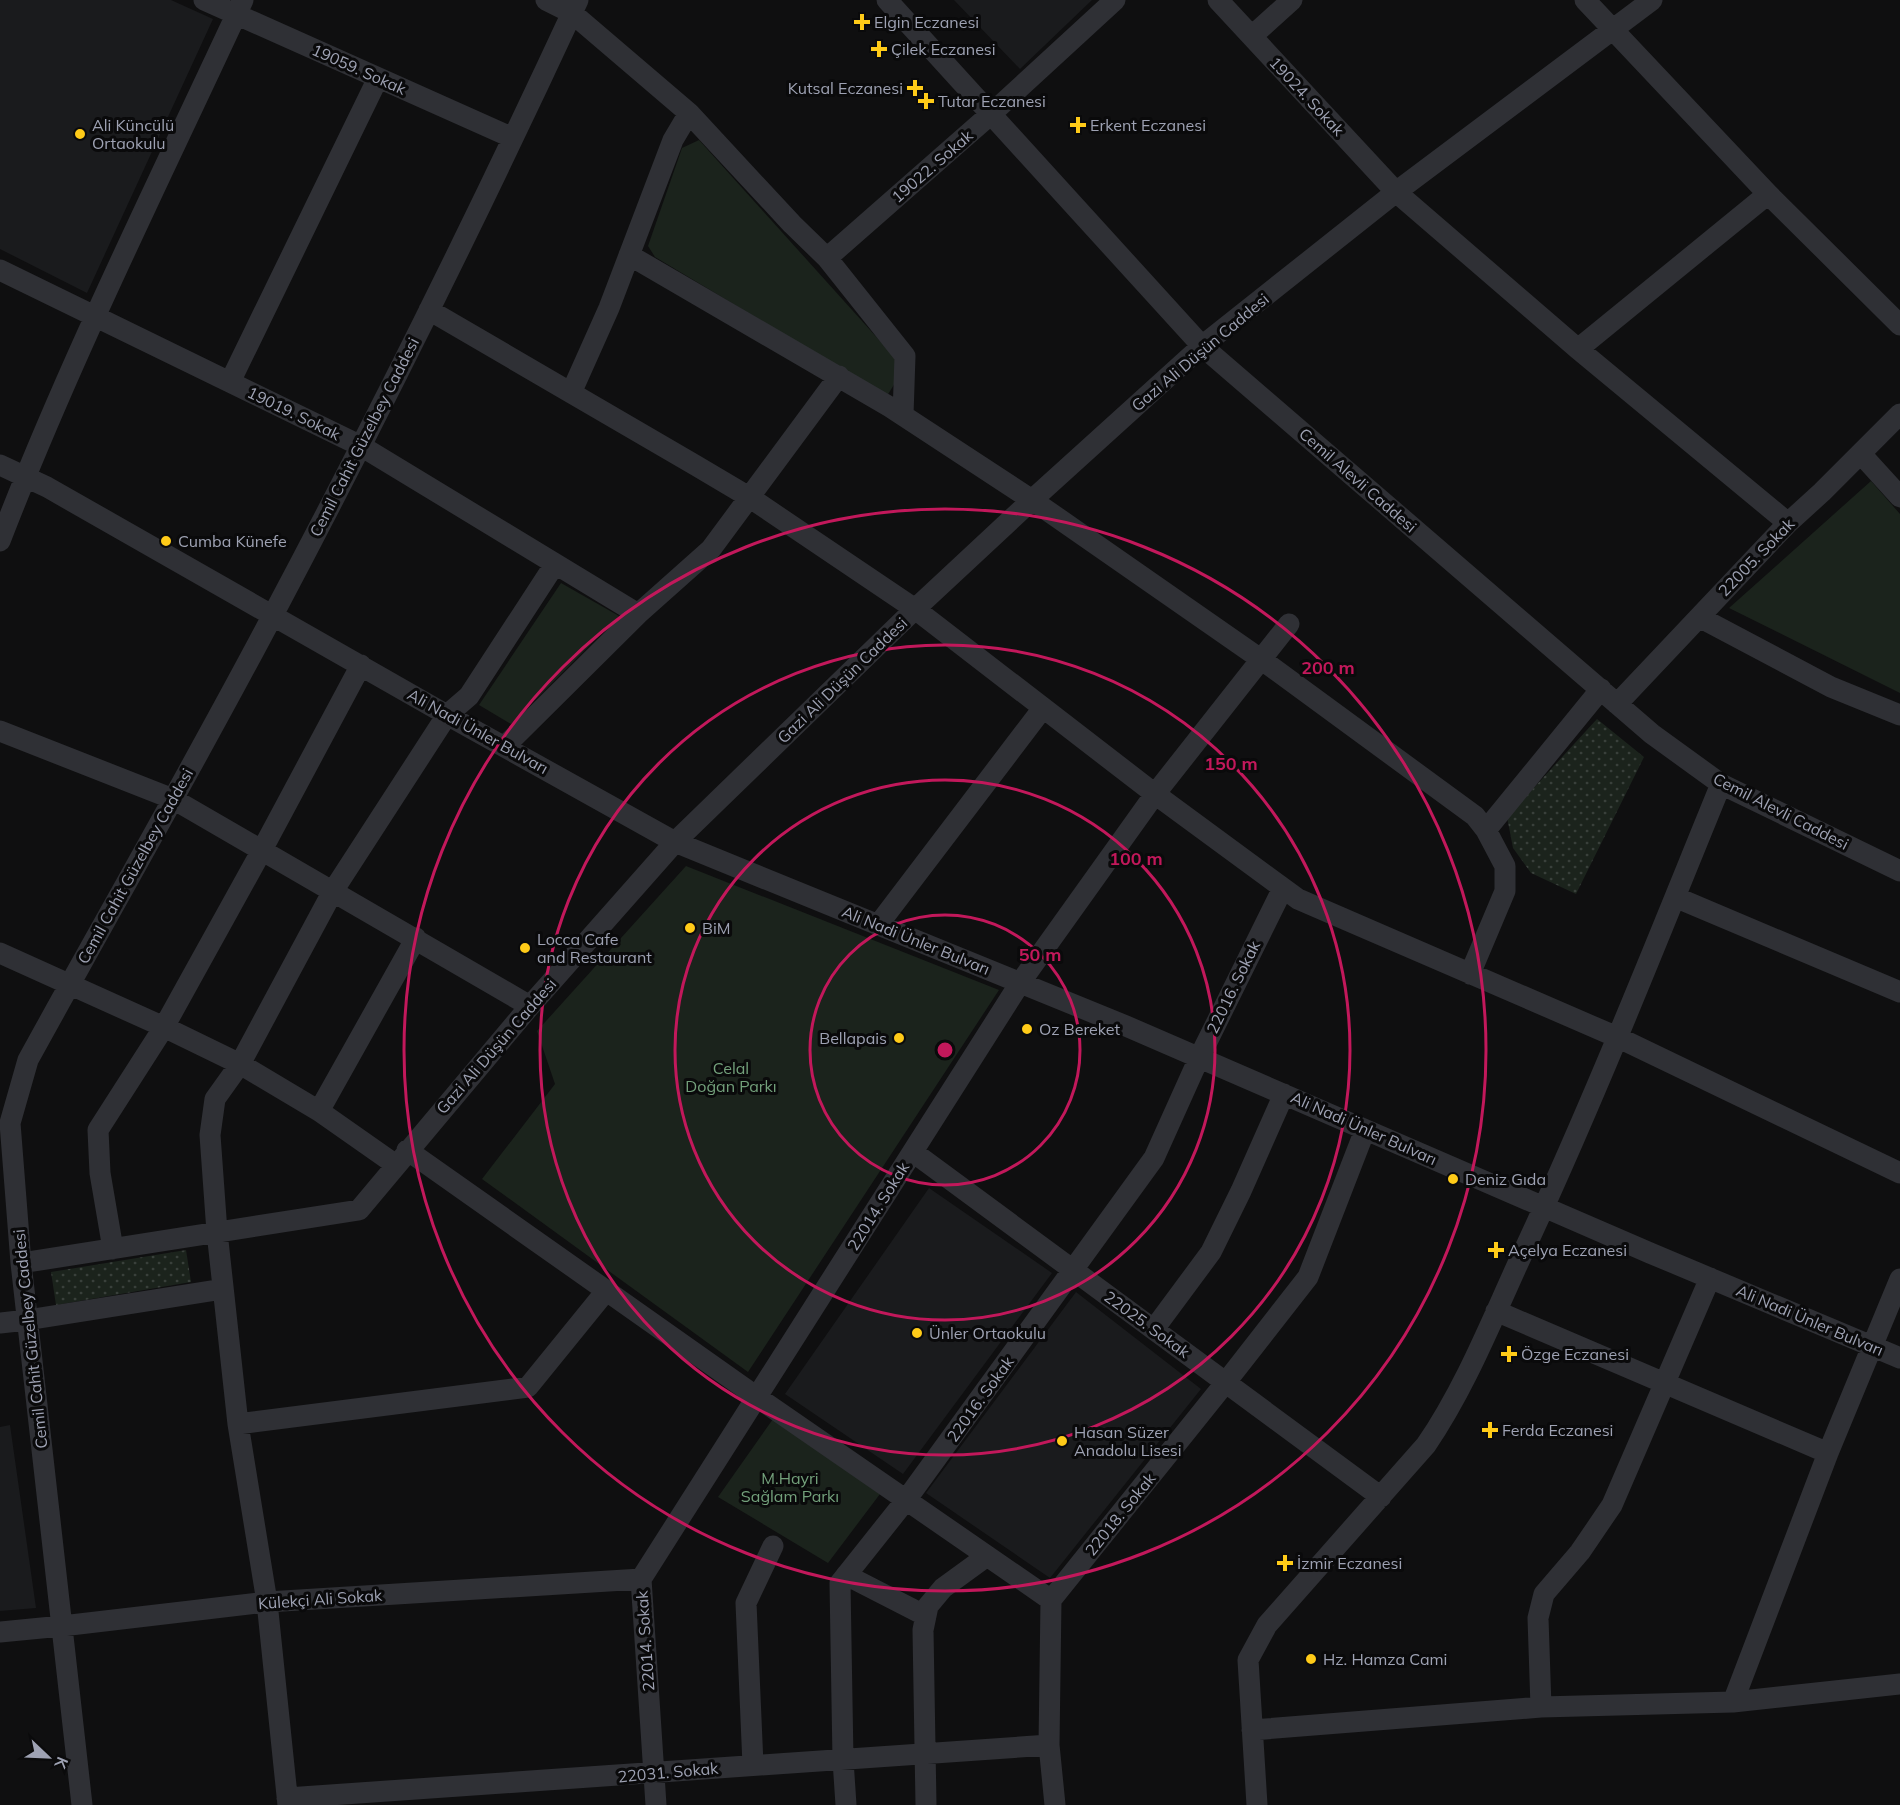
<svg xmlns="http://www.w3.org/2000/svg" width="1900" height="1805" font-family="Mulish,sans-serif">
<style>
.built{fill:#1a1b1d}
.grass{fill:url(#grass-dots)}
.green{fill:#1b231c}
.lines{fill:none;stroke-linecap:round;stroke-linejoin:round}
.minor{stroke:#2f3035;stroke-width:21}
.ring{fill:none;stroke:#c2185b;stroke-width:3}
.poi-dot{fill:#ffcb18;stroke:#0a0a0b;stroke-width:2}
.labels{text-anchor:middle;dominant-baseline:central;stroke-width:6;stroke-linejoin:round;paint-order:stroke}
.poi-label{font-size:16px;fill:#9ea2b3;stroke:#0a0a0b;text-anchor:start}
.street-label{font-size:16px;fill:#9ea2b3;stroke:#0a0a0b}
.park-label{font-size:16px;fill:#73a07b;stroke:#0a0a0b}
.centre{fill:#c2185b;stroke:#0a0a0b;stroke-width:3}
.ring-label{font-size:18px;text-anchor:middle;font-weight:bold;fill:#c2185b;stroke:#0a0a0b;stroke-width:6;stroke-linejoin:round;paint-order:stroke}
</style>
<defs>
<pattern id="grass-dots" width="8" height="8" patternUnits="userSpaceOnUse" patternTransform="scale(1.5)"><rect width="8" height="8" fill="#1b231c"/><path d="M2 2h.1M6 6h.1" fill="none" stroke="#39403b" stroke-width="1.8" stroke-linecap="round"/></pattern>
</defs>
<rect width="100%" height="100%" fill="#0f0f10"/>
<path class="built" d="M0,0H171L213,19L87,293L0,249Z
M954,0H1092L1020,69Z
M929,1188L1052,1273L903,1474L785,1394Z
M1076,1292L1201,1389L1050,1578L926,1493Z
M10,1425L36,1608L0,1611V1427Z"/>
<path class="grass" d="M1597,719L1644,757L1576,894L1531,873L1513,848L1507,817Z
M186,1250L191,1282L56,1305L51,1272Z"/>
<path class="green" d="M699,140L898,361L895,383L887,396L655,257L648,246L682,148Z
M1871,481L1900,514V693L1729,608Z
M561,583L619,616L511,724L479,705Z
M686,866L999,990L748,1372L482,1179L555,1084L537,1031Z
M773,1419L880,1494L828,1563L718,1497Z"/>
<g class="lines">
<path class="minor" d="M204,0L513,138
M546,0L572,13L689,113L792,224L827,258L905,356L903,415
M887,0L1202,346L1652,734L1721,784L1900,871
M1218,0L1396,192L1578,349L1788,523
M1585,0L1768,194L1900,325
M1252,36L1292,0
M629,255L890,407L1032,500L1262,660L1475,816L1486,830L1505,866V891L1470,974
M827,258L991,114L1115,0
M0,270L361,446L638,614
M429,310L695,465L749,497L915,609L1155,794L1298,899L1617,1037L1900,1173
M1578,349L1768,194
M230,382L378,78
M571,393L609,308L673,140L689,113
M1861,454L1900,497
M0,465L47,487L447,715L675,842L1126,1026L1650,1253L1900,1358
M0,541C71,357 160,179 243,0
M1699,617L1831,687L1900,715
M1617,704L1788,523L1822,492L1900,414
M0,731L173,799L530,1006
M505,746L638,614L711,549L839,376
M1486,830L1601,689
M1675,897L1900,992
M878,925L1043,708
M0,953L164,1027L240,1064L319,1111L396,1165
M319,1111L416,938
M407,1150L757,1397L1051,1600
M913,1152L1381,1497
M113,1249L100,1173L98,1130L164,1027L262,850L361,665
M21,1263L359,1210L530,1006L675,842L915,609L1032,500L1202,346L1396,192L1652,0
M1496,1311L1828,1453
M0,1323L27,1320L223,1289
M1154,1329L1211,1252L1241,1191L1284,1094
M238,1424L528,1387L606,1291
M846,1575L926,1616
M0,1632L62,1626L267,1602L641,1579
M1733,1702L1828,1453L1900,1279
M1541,1707L1538,1618L1544,1594L1580,1552L1612,1505L1710,1278
M1252,1730L1541,1707L1733,1702L1900,1684
M753,1765L746,1603L773,1546
M287,1798L1049,1745
M82,1805L21,1263L10,1123L28,1060C110,911 195,763 274,613C381,411 482,207 578,0
M288,1805L267,1602L238,1424L217,1232L210,1135L215,1099L240,1064L333,891L447,715L469,696L555,564
M656,1805L641,1579L1020,983L1155,794L1289,624
M846,1805L843,1760L840,1583L906,1500L1154,1158L1199,1058L1283,888
M926,1805L923,1630L928,1606L943,1588L987,1556
M1055,1805L1049,1745L1051,1600L1226,1382L1308,1277L1365,1130
M1257,1805L1248,1660L1267,1625L1426,1445C1465,1388 1491,1322 1520,1259C1593,1103 1656,943 1721,784"/>
</g>
<g class="ring">
<circle cx="945" cy="1050" r="135"/>
<circle cx="945" cy="1050" r="270"/>
<circle cx="945" cy="1050" r="405"/>
<circle cx="945" cy="1050" r="541"/>
</g>
<g class="poi-dot">
<path d="M859 13h6v6h6v6h-6v6h-6v-6h-6v-6h6z"/>
<path d="M876 40h6v6h6v6h-6v6h-6v-6h-6v-6h6z"/>
<path d="M912 79h6v6h6v6h-6v6h-6v-6h-6v-6h6z"/>
<path d="M923 92h6v6h6v6h-6v6h-6v-6h-6v-6h6z"/>
<path d="M1075 116h6v6h6v6h-6v6h-6v-6h-6v-6h6z"/>
<circle cx="80" cy="134" r="6"/>
<circle cx="166" cy="541" r="6"/>
<circle cx="690" cy="928" r="6"/>
<circle cx="525" cy="948" r="6"/>
<circle cx="1027" cy="1029" r="6"/>
<circle cx="899" cy="1038" r="6"/>
<circle cx="1453" cy="1179" r="6"/>
<path d="M1493 1241h6v6h6v6h-6v6h-6v-6h-6v-6h6z"/>
<circle cx="917" cy="1333" r="6"/>
<path d="M1506 1345h6v6h6v6h-6v6h-6v-6h-6v-6h6z"/>
<path d="M1487 1421h6v6h6v6h-6v6h-6v-6h-6v-6h6z"/>
<circle cx="1062" cy="1441" r="6"/>
<path d="M1282 1554h6v6h6v6h-6v6h-6v-6h-6v-6h6z"/>
<circle cx="1311" cy="1659" r="6"/>
</g>
<g class="labels">
<g class="poi-label">
<text x="874" y="22">Elgin Eczanesi</text>
<text x="891" y="49">Çilek Eczanesi</text>
<text x="903" y="88" text-anchor="end">Kutsal Eczanesi</text>
<text x="938" y="101">Tutar Eczanesi</text>
<text x="92" y="125">Ali Küncülü<tspan x="92" dy="18">Ortaokulu</tspan></text>
<text x="1090" y="125">Erkent Eczanesi</text>
<text x="178" y="541">Cumba Künefe</text>
<text x="702" y="928">BiM</text>
<text x="537" y="939">Locca Cafe<tspan x="537" dy="18">and Restaurant</tspan></text>
<text x="1039" y="1029">Oz Bereket</text>
<text x="887" y="1038" text-anchor="end">Bellapais</text>
<text x="1465" y="1179">Deniz Gıda</text>
<text x="1508" y="1250">Açelya Eczanesi</text>
<text x="929" y="1333">Ünler Ortaokulu</text>
<text x="1521" y="1354">Özge Eczanesi</text>
<text x="1502" y="1430">Ferda Eczanesi</text>
<text x="1074" y="1432">Hasan Süzer<tspan x="1074" dy="18">Anadolu Lisesi</tspan></text>
<text x="1297" y="1563">İzmir Eczanesi</text>
<text x="1323" y="1659">Hz. Hamza Cami</text>
</g>
<g class="street-label">
<text transform="translate(359 69) rotate(24)">19059. Sokak</text>
<text transform="translate(1307 96) rotate(47)">19024. Sokak</text>
<text transform="translate(932 166) rotate(-41)">19022. Sokak</text>
<text transform="translate(1200 352) rotate(-40)">Gazi Ali Düşün Caddesi</text>
<text transform="translate(294 413) rotate(26)">19019. Sokak</text>
<text transform="translate(364 437) rotate(-63)">Cemil Cahit Güzelbey Caddesi</text>
<text transform="translate(1358 480) rotate(41)">Cemil Alevli Caddesi</text>
<text transform="translate(1756 557) rotate(-46)">22005. Sokak</text>
<text transform="translate(842 680) rotate(-44)">Gazi Ali Düşün Caddesi</text>
<text transform="translate(478 731) rotate(29)">Ali Nadi Ünler Bulvarı</text>
<text transform="translate(1781 811) rotate(27)">Cemil Alevli Caddesi</text>
<text transform="translate(135 866) rotate(-61)">Cemil Cahit Güzelbey Caddesi</text>
<text transform="translate(916 940) rotate(22)">Ali Nadi Ünler Bulvarı</text>
<text transform="translate(1233 987) rotate(-64)">22016. Sokak</text>
<text transform="translate(496 1046) rotate(-49)">Gazi Ali Düşün Caddesi</text>
<text transform="translate(1364 1128) rotate(24)">Ali Nadi Ünler Bulvarı</text>
<text transform="translate(878 1206) rotate(-58)">22014. Sokak</text>
<text transform="translate(1810 1320) rotate(23)">Ali Nadi Ünler Bulvarı</text>
<text transform="translate(1147 1324) rotate(36)">22025. Sokak</text>
<text transform="translate(30 1339) rotate(-96)">Cemil Cahit Güzelbey Caddesi</text>
<text transform="translate(980 1399) rotate(-54)">22016. Sokak</text>
<text transform="translate(1120 1514) rotate(-51)">22018. Sokak</text>
<text transform="translate(320 1599) rotate(-4)">Külekçi Ali Sokak</text>
<text transform="translate(645 1641) rotate(-94)">22014. Sokak</text>
<text transform="translate(668 1772) rotate(-5)">22031. Sokak</text>
</g>
<g class="park-label">
<text x="731" y="1068">Celal<tspan x="731" dy="18">Doğan Parkı</tspan></text>
<text x="790" y="1478">M.Hayri<tspan x="790" dy="18">Sağlam Parkı</tspan></text>
</g>
</g>
<circle cx="945" cy="1050" r="9" class="centre"/>
<g class="ring-label">
<text x="1328" y="674">200 m</text>
<text x="1231" y="770">150 m</text>
<text x="1136" y="865">100 m</text>
<text x="1040" y="961">50 m</text>
</g>
<g transform="translate(48 1757) rotate(113)" stroke="#0a0a0b" stroke-width="4.5" paint-order="stroke">
<path d="M0-4.5L10 22L0 15L-10 22Z" fill="#9ea2b3"/>
<text y="-9" font-size="16" font-weight="bold" text-anchor="middle" fill="#9ea2b3">K</text>
</g>
</svg>
